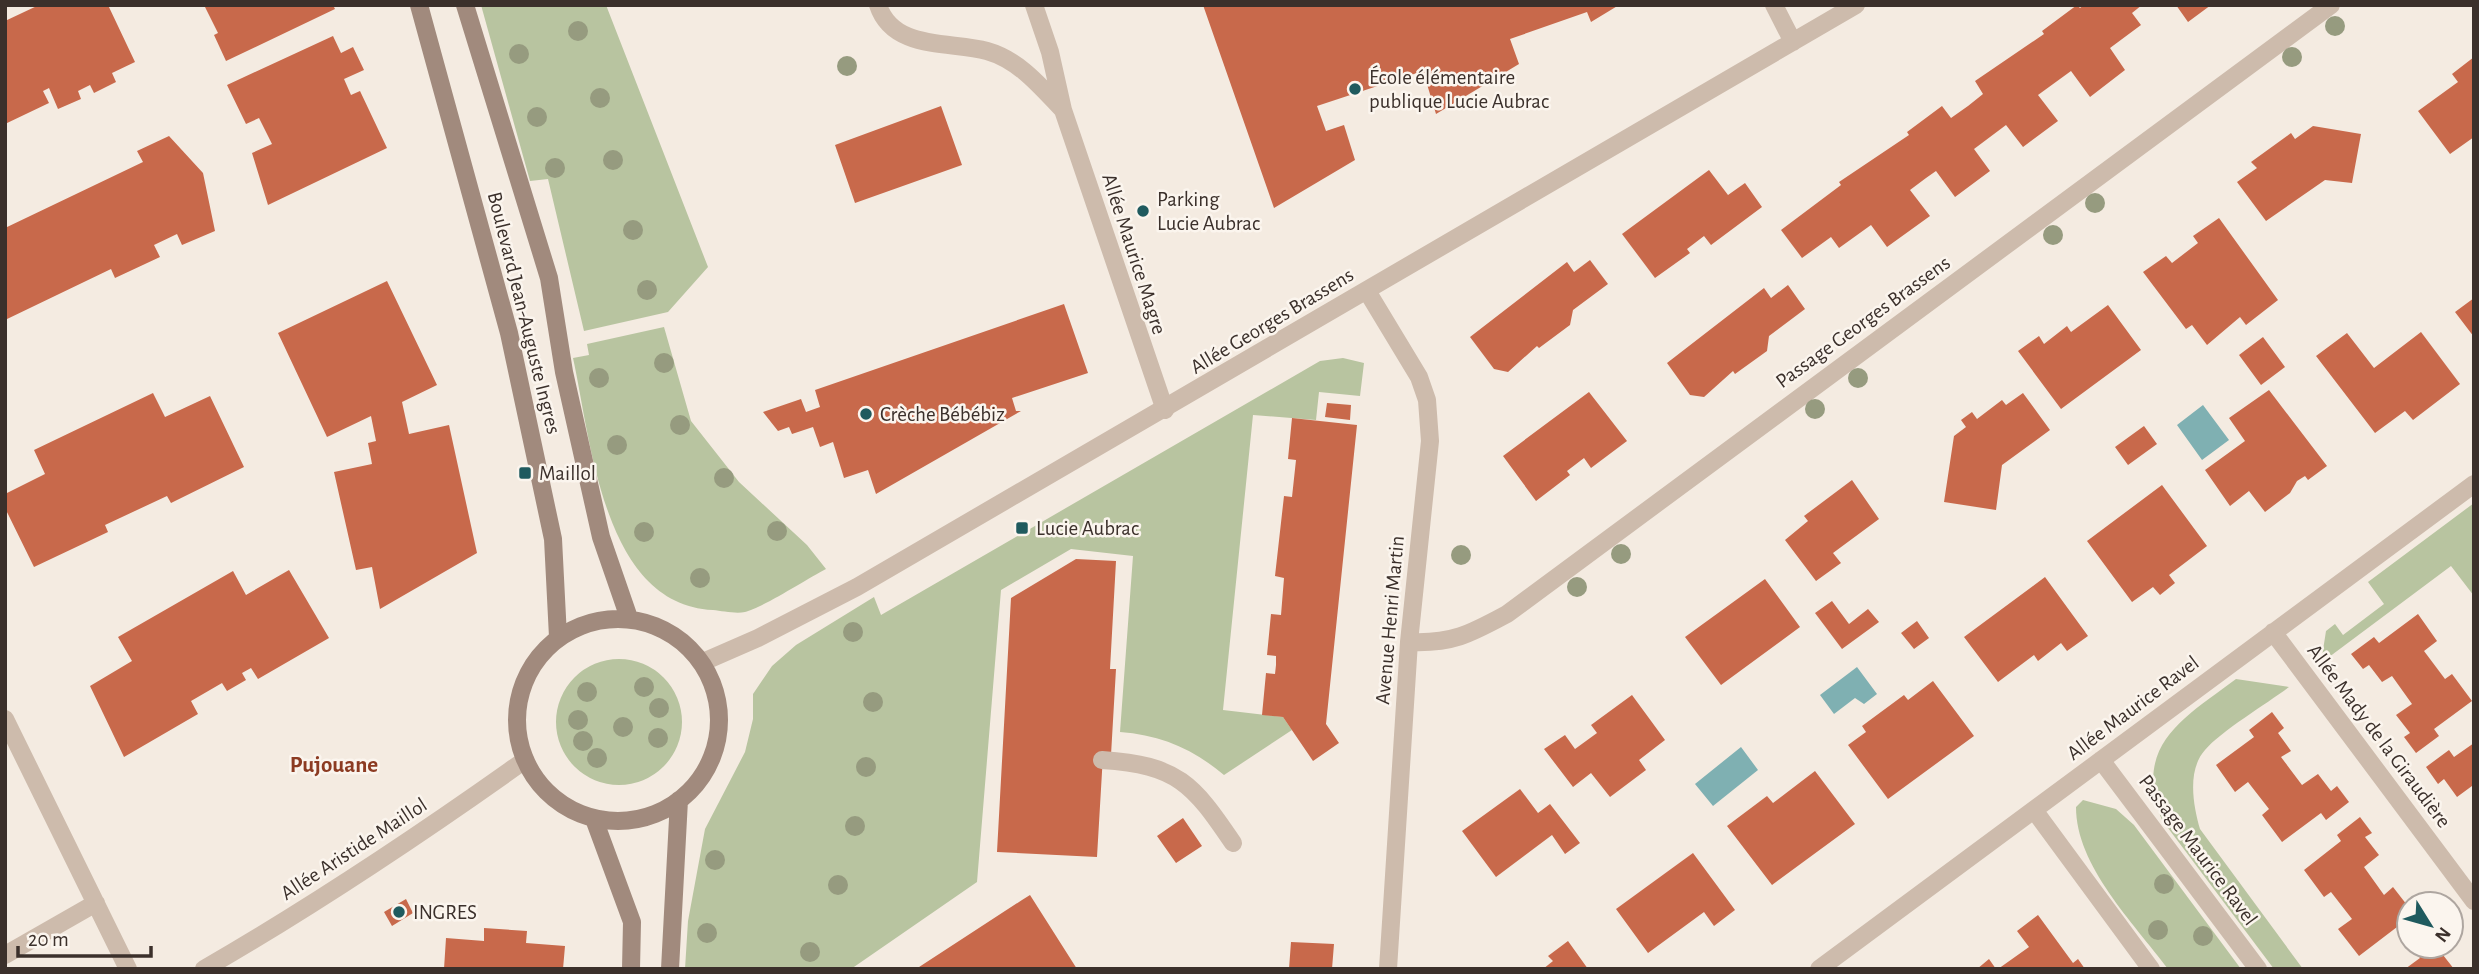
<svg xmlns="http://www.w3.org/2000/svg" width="2479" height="974" font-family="'Alegreya Sans',sans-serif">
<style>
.green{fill:#b8c4a0}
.water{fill:#7fb0b2}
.building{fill:#c8694b}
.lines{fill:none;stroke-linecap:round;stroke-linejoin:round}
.lane{stroke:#cdbbac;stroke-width:18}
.street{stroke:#cdbbac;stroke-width:18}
.secondary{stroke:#a18a7d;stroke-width:18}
.tree{fill:#969b7f}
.poi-dot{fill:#1f5a5e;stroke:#fbf5ee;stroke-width:2.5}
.labels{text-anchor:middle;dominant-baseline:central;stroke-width:5;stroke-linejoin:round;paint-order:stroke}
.poi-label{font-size:21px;fill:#3b302b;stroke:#fbf5ee;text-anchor:start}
.street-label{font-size:21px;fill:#3b302b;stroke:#fbf5ee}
.neighbourhood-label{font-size:23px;font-weight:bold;fill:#8c3b22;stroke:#fbf5ee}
</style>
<rect width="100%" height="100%" fill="#f4ebe1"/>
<path class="green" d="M481,5H606L708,267L668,312L584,331L548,179L530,181Z
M664,327L691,421L739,482L807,545L826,569C807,579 762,608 745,612C736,614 722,611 713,610C603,605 591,440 573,358L589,355L587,344Z
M1343,358L1364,363L1360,396L1319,392L1316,420L1253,415L1223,710L1283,717L1292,730L1224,775C1193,749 1161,735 1120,732L1133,556L1071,549L1001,590L977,882L851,969H685L688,921L705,829L745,752L753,719V694L772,666L796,645L874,597L881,615L1320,361Z
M2474,503V596L2451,566L2321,663L2326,631L2335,624L2343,635L2384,604L2368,582Z
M556 722a63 63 0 1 1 126 0a63 63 0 1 1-126 0Z
M2236,679L2289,687C2268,703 2221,731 2205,750C2187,770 2193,805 2200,829L2303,969H2274L2162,820C2132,745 2184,718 2236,679Z
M2083,800L2116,809L2134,825L2241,969H2168C2133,922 2076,866 2076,807Z"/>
<path class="water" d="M2203,405L2229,440L2202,460L2177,425Z
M1857,667L1877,694L1864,704L1855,698L1834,714L1820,695Z
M1741,747L1758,770L1713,806L1695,784Z"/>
<path class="building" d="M39,5H108L135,62L112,73L116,82L94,93L90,85L78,91L81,99L58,109L49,88L43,91L49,103L5,124V21Z
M204,5H333L335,9L226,61L214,35L218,33Z
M1203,5H1619L1591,22L1587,12L1510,39L1519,64L1436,114L1423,71L1317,106L1326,131L1344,125L1355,160L1274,208Z
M2077,5L2080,8L2084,5H2142L2132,13L2141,25L2110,48L2125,70L2090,97L2071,71L2038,95L2058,121L2023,147L2006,125L1974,149L1990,171L1955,197L1936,171L1926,178L1910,190L1930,216L1887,247L1871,225L1839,248L1831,237L1802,258L1781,230L1841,185L1839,182L1909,135L1907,132L1942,106L1951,118L1968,106L1983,94L1975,81L2044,34L2042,31Z
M2176,5H2211L2188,22Z
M333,36L341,53L353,47L364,70L344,79L351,95L360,91L387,148L268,205L252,153L272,144L259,118L246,124L227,85Z
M2474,57V137L2450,154L2418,111L2458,82L2452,74Z
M941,106L962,165L855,203L835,145Z
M2313,126L2361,134L2352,183L2325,180L2266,221L2237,182L2257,168L2251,162L2291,133L2295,139Z
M169,136L203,173L215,231L182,245L177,234L154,245L160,257L115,278L111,269L5,320V228L143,162L137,151Z
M1709,170L1728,195L1745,183L1762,207L1711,245L1704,236L1687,249L1690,253L1655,278L1622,234Z
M2219,218L2278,300L2246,325L2240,317L2207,345L2192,325L2186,329L2143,272L2166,256L2172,263L2198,243L2193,236Z
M1590,260L1608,284L1573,310L1570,325L1539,348L1537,346L1508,372L1494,369L1470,337L1567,262L1574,272Z
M387,281L437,385L402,402L409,434L449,425L477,553L380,609L372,567L356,570L334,472L372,464L368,443L376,441L371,416L327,437L278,333Z
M1788,285L1805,309L1769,336L1767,351L1735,374L1733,371L1704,397L1690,395L1667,363L1764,288L1771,298Z
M2474,298V337L2455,312Z
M1064,304L1088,373L1012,398L1016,411H1021L876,494L868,470L844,478L833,442L820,447L813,427L792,434L789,427L778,431L763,412L801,399L806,412L820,407L815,390Z
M2108,305L2141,350L2061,409L2018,351L2039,336L2044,344L2067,326L2071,332Z
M2421,332L2460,384L2413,420L2405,411L2375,433L2316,356L2347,333L2374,368Z
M2263,337L2285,367L2261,385L2239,355Z
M2269,390L2327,466L2308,480L2305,476L2297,481L2290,493L2265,512L2249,491L2230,506L2205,470L2245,441L2229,418Z
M1589,392L1627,441L1591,468L1584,458L1567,471L1570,475L1536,501L1503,456Z
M153,393L165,417L210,396L244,467L171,503L167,496L105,525L108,532L34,567L5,508V494L45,474L34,450Z
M2023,393L2050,430L2002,465L1996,510L1944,502L1954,436L1966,427L1961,420L1972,412L1977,419L2002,400L2006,405Z
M1327,403L1351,405L1350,420L1325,417Z
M1292,418L1357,425L1326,724L1339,743L1313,761L1283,717L1262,715L1266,673L1275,674L1276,665V656L1267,655L1271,614L1281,615L1284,578L1275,576L1284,496L1292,497L1296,460L1288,459Z
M2144,426L2157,444L2128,465L2115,447Z
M1852,480L1879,519L1833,553L1841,563L1816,581L1785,540L1808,521L1804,516Z
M2162,485L2207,546L2169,575L2175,583L2160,595L2153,587L2132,602L2087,541Z
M1076,559L1116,561L1110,669H1116L1111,755H1103L1097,857L997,852L1011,598Z
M289,570L329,638L258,679L251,668L242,673L246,680L227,691L222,683L191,701L198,714L124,757L90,686L132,661L118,637L233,571L246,595Z
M2045,577L2088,636L2067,651L2061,643L2038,661L2034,655L1998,682L1964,637Z
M1765,579L1800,627L1721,685L1685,637Z
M1832,601L1849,624L1868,609L1879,622L1842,649L1815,613Z
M2418,614L2437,641L2424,651L2445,679L2452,674L2472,701L2434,729L2439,736L2416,753L2404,737L2410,733L2396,715L2412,704L2392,676L2382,682L2369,665L2363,669L2351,654L2374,637L2379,643Z
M1917,621L1929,638L1914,649L1901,633Z
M1933,681L1974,736L1888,799L1848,745L1866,732L1862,726L1904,695L1908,700Z
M1632,695L1665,740L1639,760L1646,770L1610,797L1591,773L1573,787L1544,749L1565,735L1575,749L1597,733L1591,725Z
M2272,712L2284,728L2278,733L2291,751L2281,757L2302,785L2318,774L2331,791L2337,786L2349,802L2326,820L2321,813L2282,842L2262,815L2269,809L2248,782L2235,792L2216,765L2254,737L2249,730Z
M2474,743V788L2472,786L2457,797L2444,779L2438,784L2426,767L2449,750L2454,757Z
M1815,771L1855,824L1772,885L1727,826L1767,796L1773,803Z
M1520,789L1538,813L1550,804L1580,843L1565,854L1552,835L1496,877L1462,831Z
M2360,817L2372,833L2365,837L2379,855L2364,867L2384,895L2393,887L2407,905L2413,900L2416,904H2409V928L2402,934L2397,927L2359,956L2338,929L2352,919L2331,892L2324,897L2304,870L2341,841L2337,835Z
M1183,818L1202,846L1176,863L1157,836Z
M1693,853L1735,910L1714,926L1704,912L1648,953L1616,909Z
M1030,895L1077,969H916L1022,900Z
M406,899L413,913L392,926L384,912Z
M2038,915L2073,963L2078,959L2085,969H1998L2029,947L2017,931Z
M484,928L527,931L526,943L565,946L563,969H444L446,938L484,941Z
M1568,941L1588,969H1543L1553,961L1548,956Z
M1291,942L1334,944L1332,969H1289Z
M2421,946H2447L2450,950L2443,955L2454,969H2405L2420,958L2415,951Z
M1989,959L1996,969H1977Z"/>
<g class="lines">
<path class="lane" d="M878,5C893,51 951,41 987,51C1019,60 1040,86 1063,110L1050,52L1034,5
M1063,110L1165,410
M1102,760C1178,765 1193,784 1233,843"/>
<path class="street" d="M1774,5L1793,42
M1367,291L1419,377L1427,400L1430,441L1409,642L1388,969
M2273,632L2474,901
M1409,642C1452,644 1470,634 1507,614L2331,5
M703,662L758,638L857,587L1856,5
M5,719L128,969
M2101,760L2258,969
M2034,810L2151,969
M5,955L96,903
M204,969C315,905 421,834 525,760
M1819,969L2474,484"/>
<path class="secondary" d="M419,5L509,333L553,539L558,637
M465,5L549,278L564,372L601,537L629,618
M517 720a101 101 0 1 1 202 0a101 101 0 1 1-202 0Z
M594,819L632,922L631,969
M670,969L679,800"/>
</g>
<g class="tree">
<circle cx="2335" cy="26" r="10"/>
<circle cx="578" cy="31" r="10"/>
<circle cx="519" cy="54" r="10"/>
<circle cx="2292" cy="57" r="10"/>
<circle cx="847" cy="66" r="10"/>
<circle cx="600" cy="98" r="10"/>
<circle cx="537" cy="117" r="10"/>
<circle cx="613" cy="160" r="10"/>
<circle cx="555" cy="168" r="10"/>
<circle cx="2095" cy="203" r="10"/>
<circle cx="633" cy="230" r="10"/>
<circle cx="2053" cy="235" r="10"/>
<circle cx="647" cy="290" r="10"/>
<circle cx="664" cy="363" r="10"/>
<circle cx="599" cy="378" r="10"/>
<circle cx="1858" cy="378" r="10"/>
<circle cx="1815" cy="409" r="10"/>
<circle cx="680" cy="425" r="10"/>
<circle cx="617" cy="445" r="10"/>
<circle cx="724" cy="478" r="10"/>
<circle cx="777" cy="531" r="10"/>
<circle cx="644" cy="532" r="10"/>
<circle cx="1621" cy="554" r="10"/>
<circle cx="1461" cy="555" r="10"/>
<circle cx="700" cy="578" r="10"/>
<circle cx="1577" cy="587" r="10"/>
<circle cx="853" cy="632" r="10"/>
<circle cx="644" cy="687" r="10"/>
<circle cx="587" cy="692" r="10"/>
<circle cx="873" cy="702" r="10"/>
<circle cx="659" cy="708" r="10"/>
<circle cx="578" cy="720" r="10"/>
<circle cx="623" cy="727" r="10"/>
<circle cx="658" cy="738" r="10"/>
<circle cx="583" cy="741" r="10"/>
<circle cx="597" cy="758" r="10"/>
<circle cx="866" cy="767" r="10"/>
<circle cx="855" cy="826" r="10"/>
<circle cx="715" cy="860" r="10"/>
<circle cx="2164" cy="884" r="10"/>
<circle cx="838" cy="885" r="10"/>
<circle cx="2158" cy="930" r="10"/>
<circle cx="707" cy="933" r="10"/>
<circle cx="2203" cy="936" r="10"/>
<circle cx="810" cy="952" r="10"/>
</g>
<g class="poi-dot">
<circle cx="1355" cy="89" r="7"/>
<circle cx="1143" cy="211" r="7"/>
<circle cx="866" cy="414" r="7"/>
<rect x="518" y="466" width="14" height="14" rx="3.5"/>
<rect x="1015" y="521" width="14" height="14" rx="3.5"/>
<circle cx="399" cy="912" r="7"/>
</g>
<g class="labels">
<g class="poi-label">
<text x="1369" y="77">École élémentaire<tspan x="1369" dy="24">publique Lucie Aubrac</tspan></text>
<text x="1157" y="199">Parking<tspan x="1157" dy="24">Lucie Aubrac</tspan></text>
<text x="880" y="414">Crèche Bébébiz</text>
<text x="539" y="473">Maillol</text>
<text x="1036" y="528">Lucie Aubrac</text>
<text x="413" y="912">INGRES</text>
</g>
<g class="street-label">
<text transform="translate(1134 254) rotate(72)">Allée Maurice Magre</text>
<text transform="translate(524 313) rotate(76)">Boulevard Jean-Auguste Ingres</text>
<text transform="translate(1272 321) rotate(-31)">Allée Georges Brassens</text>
<text transform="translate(1863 322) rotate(-36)">Passage Georges Brassens</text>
<text transform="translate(1390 620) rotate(-85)">Avenue Henri Martin</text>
<text transform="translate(2133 708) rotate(-37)">Allée Maurice Ravel</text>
<text transform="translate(2379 736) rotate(53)">Allée Mady de la Giraudière</text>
<text transform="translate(354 849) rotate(-33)">Allée Aristide Maillol</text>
<text transform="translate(2198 850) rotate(53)">Passage Maurice Ravel</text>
</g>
<g class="neighbourhood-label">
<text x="334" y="765">Pujouane</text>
</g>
</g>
<rect width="2479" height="974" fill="none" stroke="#3b302b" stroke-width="14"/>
<g transform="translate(2430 925) rotate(127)"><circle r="33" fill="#fbf5ee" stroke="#aea6a0" stroke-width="2"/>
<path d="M0-5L12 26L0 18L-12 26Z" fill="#1f5a5e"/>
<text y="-10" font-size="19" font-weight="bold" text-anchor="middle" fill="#3b302b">N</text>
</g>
<path d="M18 946v10h133v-10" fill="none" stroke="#3b302b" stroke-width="3.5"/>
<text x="28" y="946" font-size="21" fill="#3b302b" stroke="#fbf5ee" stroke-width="5" paint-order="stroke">20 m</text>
</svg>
